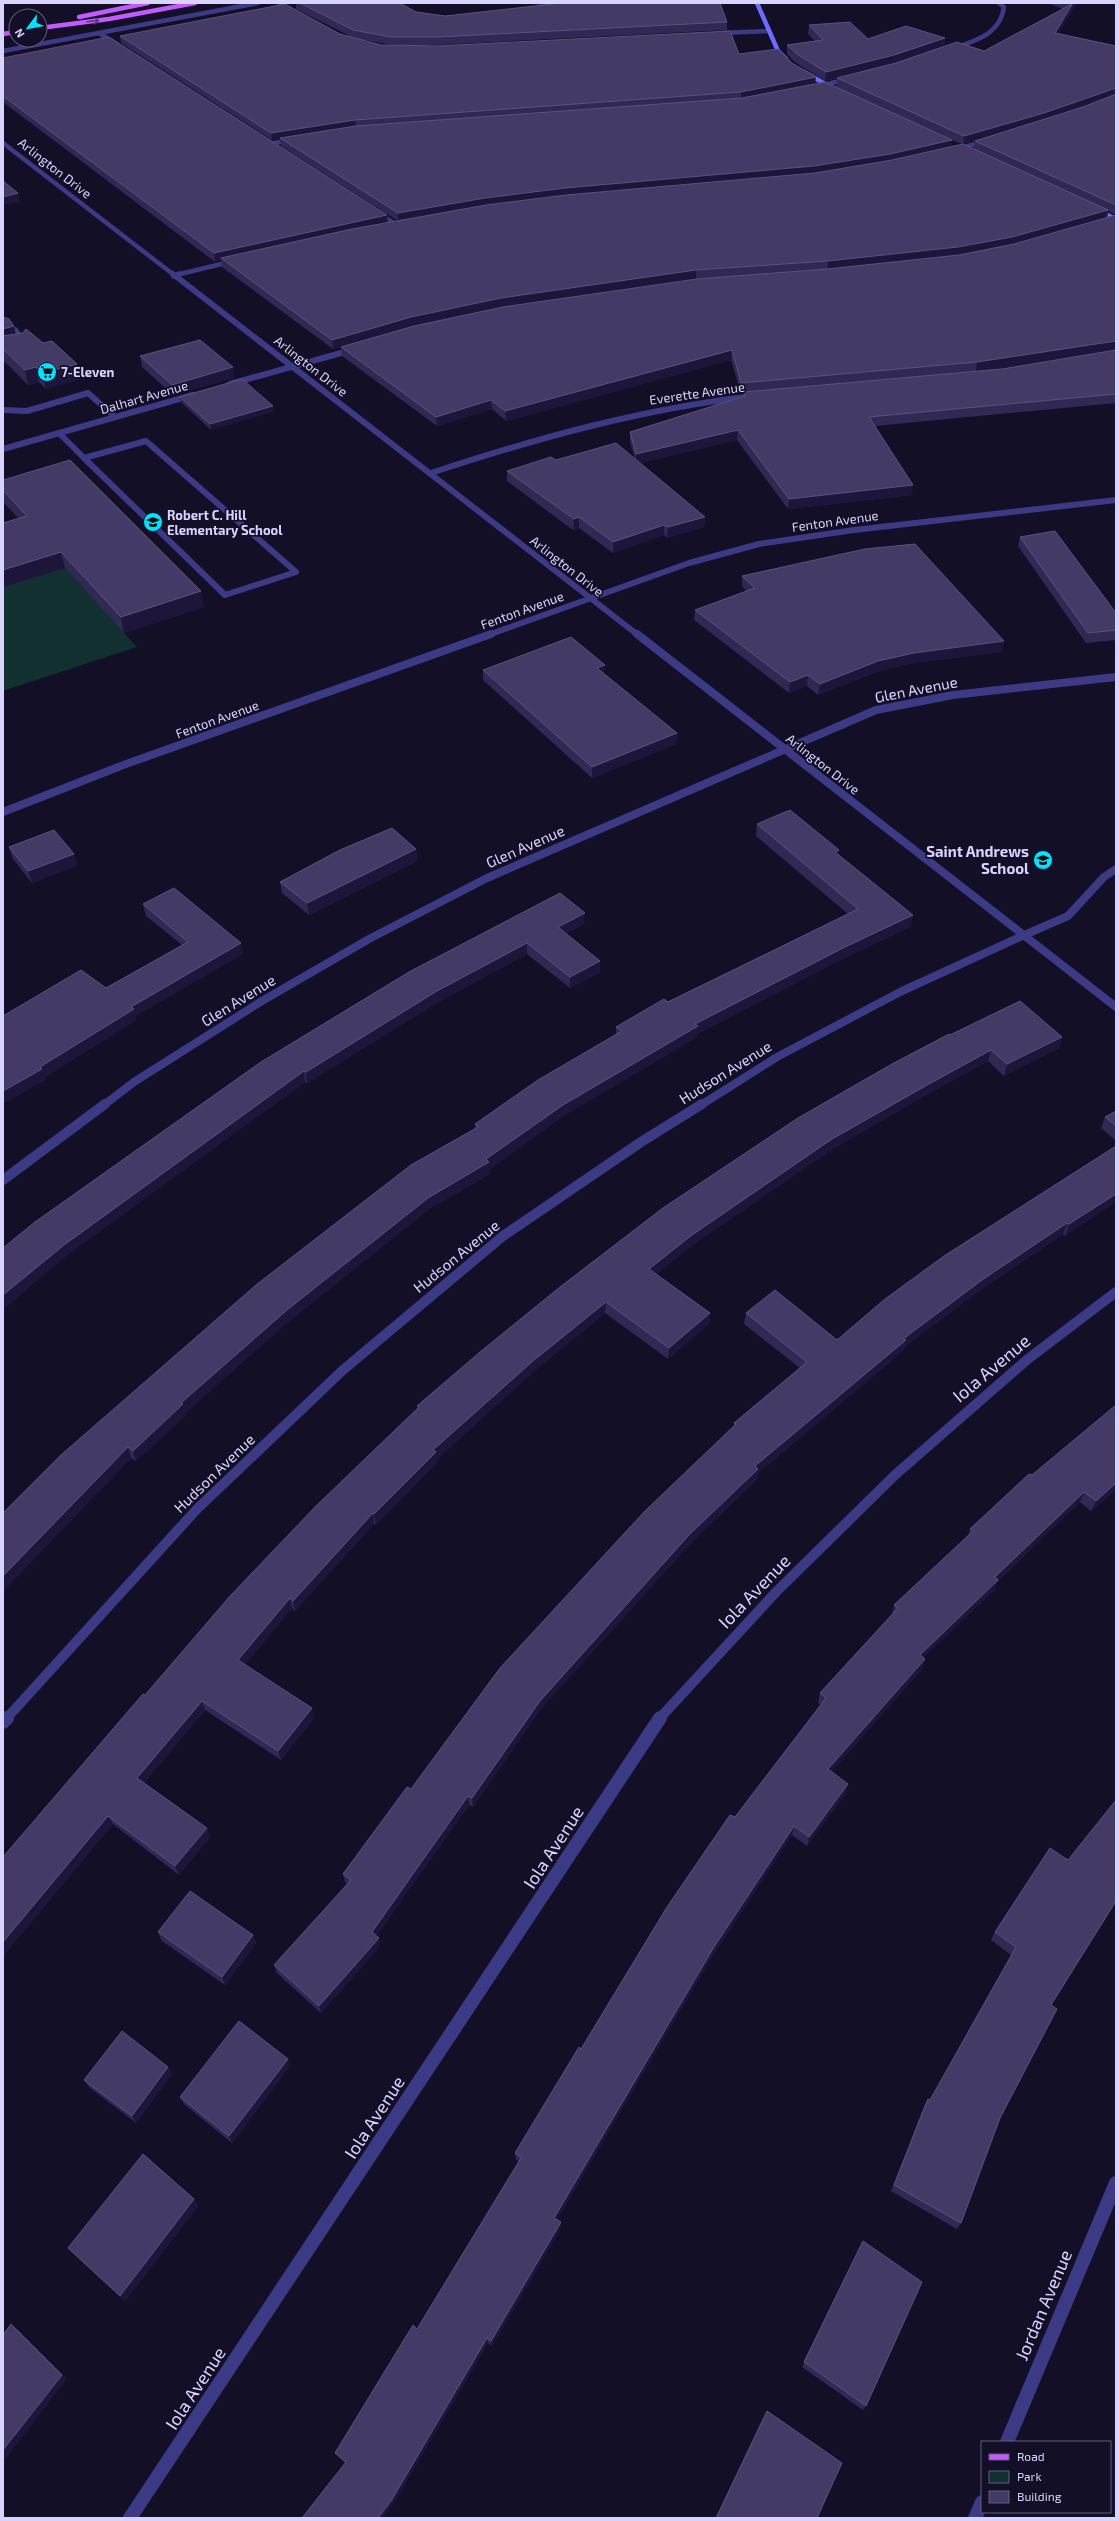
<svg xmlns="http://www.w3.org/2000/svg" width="1119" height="2521" font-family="'Exo 2',sans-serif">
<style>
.green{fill:#12302f}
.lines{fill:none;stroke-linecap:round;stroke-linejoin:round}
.lane-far1{stroke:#3d3a85;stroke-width:6}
.lane{stroke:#3d3a85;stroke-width:8}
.street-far4{stroke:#3d3a85;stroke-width:4.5}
.street-far3{stroke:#3d3a85;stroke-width:6}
.street-far2{stroke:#3d3a85;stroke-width:8}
.street-far1{stroke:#3d3a85;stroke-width:10}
.street{stroke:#3d3a85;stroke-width:14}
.secondary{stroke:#6f6bff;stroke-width:4.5}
.primary{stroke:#c25bff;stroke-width:4.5}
.wall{fill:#312854;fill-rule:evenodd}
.shaded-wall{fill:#1d163a}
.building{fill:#433a66;stroke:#5a527e}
.oneway{stroke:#623188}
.labels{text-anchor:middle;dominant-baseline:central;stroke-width:3.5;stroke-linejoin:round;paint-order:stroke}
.far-street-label{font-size:13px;fill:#d9d4ff;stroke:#130f26}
.far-poi-label{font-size:13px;font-weight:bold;fill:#d9d4ff;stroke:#130f26;text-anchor:start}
.street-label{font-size:15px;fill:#d9d4ff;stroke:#130f26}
.poi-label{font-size:15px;font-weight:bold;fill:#d9d4ff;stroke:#130f26;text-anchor:end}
.near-street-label{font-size:18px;fill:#d9d4ff;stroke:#130f26}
</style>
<rect width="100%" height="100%" fill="#130f26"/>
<path class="green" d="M65,568L137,647L3,691V587Z"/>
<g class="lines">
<path class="lane-far1" d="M3,327L8,326L15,330L25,344L3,349
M3,410L27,411L88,393L115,417
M59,433L84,458
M146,441L296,572L225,595L84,458Z"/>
<path class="lane" d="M1022,936L1068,916L1104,877L1116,869"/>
<path class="street-far4" d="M279,3L293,11
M99,33L118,45
M719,33L769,31
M951,49C975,41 1000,35 1004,7L999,3
M3,51L258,3
M817,87L850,78
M3,143L174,275
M270,144L294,139
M956,149L987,141
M376,212L397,225
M176,275L234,261"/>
<path class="street-far3" d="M173,274L638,635
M174,276L180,274
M230,384L355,349
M3,449L193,395
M431,473C537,438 642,409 753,396
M488,635L689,563L759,544L854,530L1116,500"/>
<path class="street-far2" d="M637,634L1116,1007
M3,812L126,764L491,634
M104,1105L134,1082L262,1001L369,939L487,878L876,710L953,695L1116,677
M701,1105L777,1057L900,992L1022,936"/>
<path class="street-far1" d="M3,1180L105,1104
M6,1719L197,1509L343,1370L503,1236L641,1142L702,1104
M659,1719L776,1592L895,1475L1028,1359L1116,1292"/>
<path class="street" d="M3,1722L7,1718
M1007,2442L1116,2183
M130,2518L660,1718
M975,2518L982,2502"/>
<path class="secondary" d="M757,3L778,51L786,59
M804,72L832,88
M1095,209L1116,219"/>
<path class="primary" d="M79,17L148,3
M40,28L109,19L195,3
M3,34L16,32"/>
</g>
<path class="wall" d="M296,3H400L416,12L445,16L540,6L535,3H720L727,22V30L438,45H392L354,38L296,9Z
M1048,3H1077L1058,33L1116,46V403L875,426L912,495L788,509L737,440L640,463L705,517L704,527L667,538L664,535L613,553L579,528L573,530L507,481V471L556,460L635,459L630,442V432L744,396V392L741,393L731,360L506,421L492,409L437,426L342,356L341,347L333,349L222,267L221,260L215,262L3,102V58L388,223L398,221L281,146L280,138L272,140L121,43L120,36L340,34L381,45L739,54L815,84L836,87L837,78L825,81L796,63L787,54V45L815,41L808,34L809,25L868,39L945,38L944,47L984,51L1063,9ZM952,140L962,144L951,147ZM975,141L974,149L964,144ZM1108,211L1116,215L1107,217ZM1102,353L1002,369H992Z
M3,315V317L16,334L80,379L46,389L39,382L28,385L3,360Z
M140,356L233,367L234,378L173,395L142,367Z
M180,397L274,411L211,430L181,402Z
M3,480L201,591L204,607L124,633L65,568L3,587V523L18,518L3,502Z
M1020,537L1116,613V640L1086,643L1018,546Z
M742,576L1002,652L912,663L876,672L818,695L807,686L789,693L694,620L695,610L746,591L742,586Z
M483,670L604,674L677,733L676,744L592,778L483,680Z
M757,824L839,850L838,855L913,915L910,927L844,958L697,1034V1037L563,1116L490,1169V1174L429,1209L289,1321L185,1413L186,1415L136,1461L131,1458L3,1591V1513L475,1128V1124L616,1034V1027L668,1002L848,914L756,836Z
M9,847L74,854L77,865L32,883L13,859Z
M416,849L417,861L309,915L282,893L280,882Z
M143,904L241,943L243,954L135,1016L136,1020L45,1077L46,1080L3,1016L106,988L182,945L146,916Z
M584,924L566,933L600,972L570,988L527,954L438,1002L307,1083L305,1082L67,1255L3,1309V1248L409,972Z
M950,1035L1062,1037L1059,1048L1004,1076L988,1061L926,1095L831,1150L691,1246L656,1274L710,1313L709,1324L668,1359L605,1313L533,1372L437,1459V1463L376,1525L374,1524L295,1611L292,1608L245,1665L314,1718L281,1760L205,1710L144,1783L207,1828L210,1837L179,1875L113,1824L3,1956V1857L145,1695L418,1409L417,1406Z
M1116,1111V1141L1101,1128L1105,1117Z
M1116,1146L1065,1236L1063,1234L979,1291L904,1347L903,1351L758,1473L757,1479L688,1546L540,1710L473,1807L469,1805L376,1936L380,1946L321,2013L277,1973L274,1965L348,1884L345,1882L343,1874L411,1789L734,1427V1423L800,1368L744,1324L746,1313L837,1340Z
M1116,1405V1490L1091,1511L1080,1502L997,1582L994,1590L923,1658L925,1659L922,1669L832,1771L846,1793L807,1846L792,1835L713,1955L557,2219L561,2222V2228L492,2346L488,2343L393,2504L383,2518H302L345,2463L335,2453L417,2329L519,2162L516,2160L515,2153L581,2049L735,1817L821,1705L818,1703L820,1693L892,1615L894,1605L968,1536L970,1529L1032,1475Z
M1050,1848L1051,2005L1000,2118L961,2223L957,2229L891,2191L924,2106L928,2099L930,2100L1011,1955L991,1940L995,1932Z
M158,1932L253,1935L256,1943L225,1985L162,1941Z
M288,2059L290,2066L232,2143L184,2104L180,2097Z
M168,2067L172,2074L136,2123L89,2087L84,2080Z
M194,2199L198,2206L125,2301L74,2254L68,2248Z
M863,2241L866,2406L863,2410L802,2367Z
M767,2411L817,2518H716L765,2415Z"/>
<path class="shaded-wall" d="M1073,3H1077L1054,41L1055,33Z
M945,38L944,47L893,64L825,81L826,72Z
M816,77L815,84L741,98V92Z
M1116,88V96L1042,121L963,145L964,136Z
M355,120L356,126L272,140L271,133Z
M952,140L951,148L889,162L814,174L398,221V213L485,198Z
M18,193L20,202L3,205V197Z
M1108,210L1107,219L1010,246L956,256L827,270L828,261Z
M387,215L388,223L221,258V260L215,262L214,253Z
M696,270V280L412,327L333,349L332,340L411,317L501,298Z
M14,326L17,341L3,345V329Z
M1116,341V347L1115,351L976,372L977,362Z
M732,350L731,360L506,421L505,411Z
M77,364L80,379L46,389L42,373Z
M36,367L39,382L28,385L25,370Z
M233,367L234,378L173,395L172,385Z
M491,400L492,409L437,426L436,417Z
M273,406L274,411L211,430L210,424Z
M738,430L737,440L636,464V454Z
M913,485L912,495L788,509L789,499Z
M579,517V528L573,530L574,519Z
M705,517L704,527L667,538L668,527Z
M664,525V535L613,553V542Z
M61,552L65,568L3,587V570Z
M201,591L204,607L124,633L121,617Z
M1004,641L1002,652L912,663L876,672L818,695L820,684L878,661L914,653Z
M605,665L604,675L597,668Z
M808,675L807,686L789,693L790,682Z
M677,733L676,744L592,778V767Z
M416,849L417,861L309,915L307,903Z
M839,850L837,862L835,852Z
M74,854L77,865L32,883L28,871Z
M585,913L584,924L558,938V927Z
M913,915L910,927L844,958L697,1034V1037L563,1116L490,1169V1174L429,1209L289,1321L185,1413L186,1415L136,1461L133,1451L181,1403L287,1310L428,1198L486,1159L563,1105L695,1024L845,947Z
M241,943L243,954L135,1016L136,1020L45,1077L46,1080L3,1104V1091L131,1007Z
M527,943V954L438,1002L307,1083L306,1072L437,991Z
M600,961V972L570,988V977Z
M1062,1037L1059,1048L1004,1076L1007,1064Z
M991,1050L988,1061L926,1095L831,1150L691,1246L648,1280L649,1269L692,1235L832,1139L929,1084Z
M304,1071L305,1082L67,1255L3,1309V1295L64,1245Z
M1116,1194V1202L1065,1236L1069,1224Z
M1067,1223L1063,1234L979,1291L904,1347L903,1351L758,1473L757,1479L688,1546L540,1710L473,1807L472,1798L540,1701L689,1535L755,1466L903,1339L982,1280Z
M606,1302L605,1313L533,1372L437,1459V1463L376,1525L374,1514L433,1450L533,1361Z
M710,1313L709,1324L668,1359L669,1348Z
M128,1447L131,1458L3,1591V1576Z
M1116,1483V1490L1091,1511L1096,1501Z
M1084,1492L1080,1502L997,1582L994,1590L916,1665L920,1655L995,1577Z
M373,1513L374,1524L295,1611L293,1601Z
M290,1598L292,1608L241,1670L238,1660Z
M925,1659L922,1669L826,1778L828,1769Z
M202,1701L205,1710L141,1787L137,1778Z
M312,1708L314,1718L281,1760L278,1751Z
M848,1784L846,1793L807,1846L809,1837Z
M468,1796L469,1805L374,1940L372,1932Z
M108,1816L113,1824L3,1956V1942Z
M794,1826L792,1835L713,1955L554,2224V2218L714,1947Z
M207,1828L210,1837L179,1875L175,1866Z
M253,1935L256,1943L225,1985L222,1977Z
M379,1938L380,1946L321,2013L319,2006Z
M288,2059L290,2066L232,2143L229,2136Z
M168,2067L172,2074L136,2123L132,2116Z
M194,2199L198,2206L125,2301L120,2296Z
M561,2222V2228L492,2346L491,2341Z
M11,2324L17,2329L67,2379L3,2462V2450Z
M487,2338L488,2343L393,2504L383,2518H378Z"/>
<path class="building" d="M300,3H400L416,12L445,16L553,4L550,3H720L727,22L438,37H391L353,30Z
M1069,3H1073L1055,33L1116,46V88L1044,113L964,136L837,78L896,63L957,42L984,51L1072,4Z
M285,4L340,34L381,45L438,46L730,31L739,54L778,49L792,63L816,77L741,92L355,120L271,133L120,36Z
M850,22L868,39L906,26L945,38L894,55L826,72L797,54L787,45L823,40L809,25Z
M109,37L387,215L214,253L3,96V58Z
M825,82L952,140L890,154L814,166L565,188L485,198L398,213L280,138L356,126L742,98Z
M1116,94V205L975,141L1083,107Z
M963,144L1108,210L1012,237L958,247L828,261L696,270L501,298L411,317L332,340L221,258L352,229L486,205L566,195L815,173L892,160Z
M3,181L18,193L3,197Z
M1116,215V341L977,362L741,383L732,350L505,411L491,400L436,417L341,347L414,326L503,307L697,279L827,269L959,255L1014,244Z
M3,317L9,319L14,326L3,329Z
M26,329L43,343L52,341L77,364L42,373L36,367L25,370L3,349V336L23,333Z
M200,340L233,367L172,385L140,356Z
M1116,350V394L869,417L913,485L789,499L738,430L636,454L630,432L745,396L744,392L1002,369Z
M242,379L273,406L210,424L180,397Z
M616,443L705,517L668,527L664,525L613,542L579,517L574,519L507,471L551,457L556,460Z
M70,460L201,591L121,617L61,552L3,570V523L27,516L3,490V480Z
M1055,531L1116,613V630L1088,633L1020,537Z
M915,544L1004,641L914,653L878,661L820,684L808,675L790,682L695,610L755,588L742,576L865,549Z
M571,637L605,665L597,668L677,733L592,767L483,670Z
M790,810L839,850L835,852L913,915L845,947L695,1024L698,1026L563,1105L486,1159L489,1162L428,1198L287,1310L181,1403L183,1404L133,1451L128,1447L3,1576V1513L61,1455L256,1285L411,1165L478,1127L475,1124L538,1080L622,1031L616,1027L664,999L668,1002L858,909L757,824Z
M392,828L416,849L307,903L280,882L340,850Z
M54,830L74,854L28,871L9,847Z
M174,888L241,943L131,1007L134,1009L40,1067L42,1069L3,1091V1015V1016L81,970L106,988L188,942L143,904Z
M560,893L585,913L558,927L600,961L570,977L527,943L437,991L306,1072L304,1071L64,1245L3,1295V1248L35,1222L261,1062L409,972Z
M1020,1001L1062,1037L1007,1064L991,1050L929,1084L832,1139L692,1235L649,1269L710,1313L669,1348L606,1302L533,1361L433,1450L436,1452L374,1514L373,1513L293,1601L290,1598L238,1660L312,1708L278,1751L202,1701L137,1778L207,1828L175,1866L108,1816L3,1942V1857L143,1694L145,1695L231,1595L316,1506L419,1407L417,1406L480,1352L560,1287L663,1208L798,1118L892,1064L949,1034L950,1035Z
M1116,1111V1126L1105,1117Z
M1116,1146V1194L1069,1224L1067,1223L982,1280L903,1339L906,1340L755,1466L758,1469L689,1535L540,1701L472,1798L468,1796L372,1932L379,1938L319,2006L274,1965L351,1880L343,1874L407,1787L411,1789L500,1668L645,1511L736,1424L734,1423L807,1362L746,1313L775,1290L837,1340L885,1299L944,1256Z
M1116,1405V1483L1096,1501L1084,1492L995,1577L998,1580L920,1655L925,1659L828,1769L848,1784L809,1837L794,1826L714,1947L554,2218L561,2222L491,2341L487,2338L391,2501L378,2518H302L346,2462L335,2453L413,2325L417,2329L521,2158L515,2153L579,2047L581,2049L667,1907L730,1815L735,1817L826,1698L820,1693L898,1608L894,1605L973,1531L970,1529L1029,1474L1032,1475Z
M1116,1800V1901L1051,2005L1057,2009L1000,2118L961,2223L894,2185L928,2099L930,2100L1016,1947L995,1932L1050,1848L1068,1860Z
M190,1891L253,1935L222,1977L158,1932Z
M239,2021L288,2059L229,2136L180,2097Z
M122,2031L168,2067L132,2116L84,2080Z
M143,2154L194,2199L120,2296L68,2248Z
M863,2241L922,2282L866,2406L804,2362Z
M11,2324L62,2375L3,2450V2335Z
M767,2411L842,2463L817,2518H716Z"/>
<defs><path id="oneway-shaft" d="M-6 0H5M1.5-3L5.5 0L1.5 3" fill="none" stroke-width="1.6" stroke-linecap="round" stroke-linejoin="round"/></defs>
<use class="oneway" href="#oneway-shaft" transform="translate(93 21) rotate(-7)"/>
<defs>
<g id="supermarket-disc" transform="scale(1)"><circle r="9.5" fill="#00e5ff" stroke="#130f26"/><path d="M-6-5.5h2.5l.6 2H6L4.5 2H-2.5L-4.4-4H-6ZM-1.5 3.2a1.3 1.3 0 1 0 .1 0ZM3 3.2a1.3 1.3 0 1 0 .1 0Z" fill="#111"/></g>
<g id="school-disc" transform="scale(1)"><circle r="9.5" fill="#00e5ff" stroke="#130f26"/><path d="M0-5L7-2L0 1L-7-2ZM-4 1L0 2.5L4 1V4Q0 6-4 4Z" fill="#111"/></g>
</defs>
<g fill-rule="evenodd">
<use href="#supermarket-disc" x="47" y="372"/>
<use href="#school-disc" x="153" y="522"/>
<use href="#school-disc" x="1043" y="860"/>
</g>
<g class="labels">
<g class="far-street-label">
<text transform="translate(55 168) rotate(38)">Arlington Drive</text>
<text transform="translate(311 366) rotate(38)">Arlington Drive</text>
<text transform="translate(697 393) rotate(-8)">Everette Avenue</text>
<text transform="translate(144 397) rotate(-16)">Dalhart Avenue</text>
<text transform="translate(835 521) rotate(-8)">Fenton Avenue</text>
<text transform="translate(567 566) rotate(38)">Arlington Drive</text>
<text transform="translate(522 610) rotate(-20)">Fenton Avenue</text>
<text transform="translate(217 719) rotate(-20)">Fenton Avenue</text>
<text transform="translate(823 764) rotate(38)">Arlington Drive</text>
</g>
<g class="far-poi-label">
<text x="61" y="372">7-Eleven</text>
<text x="167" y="515">Robert C. Hill<tspan x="167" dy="15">Elementary School</tspan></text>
</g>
<g class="street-label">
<text transform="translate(916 689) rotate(-11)">Glen Avenue</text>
<text transform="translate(525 846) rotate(-24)">Glen Avenue</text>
<text transform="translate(238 1000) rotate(-32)">Glen Avenue</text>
<text transform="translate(725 1072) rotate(-32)">Hudson Avenue</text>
<text transform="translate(456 1256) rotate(-39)">Hudson Avenue</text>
<text transform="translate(214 1473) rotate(-44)">Hudson Avenue</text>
</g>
<g class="poi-label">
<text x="1029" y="851">Saint Andrews<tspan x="1029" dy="17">School</tspan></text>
</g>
<g class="near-street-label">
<text transform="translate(991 1368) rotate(-40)">Iola Avenue</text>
<text transform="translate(754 1591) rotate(-46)">Iola Avenue</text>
<text transform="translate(553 1847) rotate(-57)">Iola Avenue</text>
<text transform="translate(374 2117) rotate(-57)">Iola Avenue</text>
<text transform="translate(1043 2305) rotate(-67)">Jordan Avenue</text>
<text transform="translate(195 2388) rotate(-57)">Iola Avenue</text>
</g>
</g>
<rect width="1119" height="2521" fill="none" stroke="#d9d4ff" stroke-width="8"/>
<rect x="981" y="2441" width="130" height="72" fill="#130f26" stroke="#625e7d"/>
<rect x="989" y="2454" width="20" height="6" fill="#c25bff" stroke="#625e7d"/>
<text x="1017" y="2461" font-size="12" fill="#d9d4ff">Road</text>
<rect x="989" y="2471" width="20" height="12" fill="#12302f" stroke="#625e7d"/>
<text x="1017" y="2481" font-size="12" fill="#d9d4ff">Park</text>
<rect x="989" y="2491" width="20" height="12" fill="#433a66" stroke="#625e7d"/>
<text x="1017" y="2501" font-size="12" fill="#d9d4ff">Building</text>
<g transform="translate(28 28) rotate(238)"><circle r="19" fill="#130f26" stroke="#625e7d"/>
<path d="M0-3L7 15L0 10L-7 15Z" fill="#00e5ff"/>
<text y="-6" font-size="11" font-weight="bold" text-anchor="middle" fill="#d9d4ff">N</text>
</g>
</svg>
